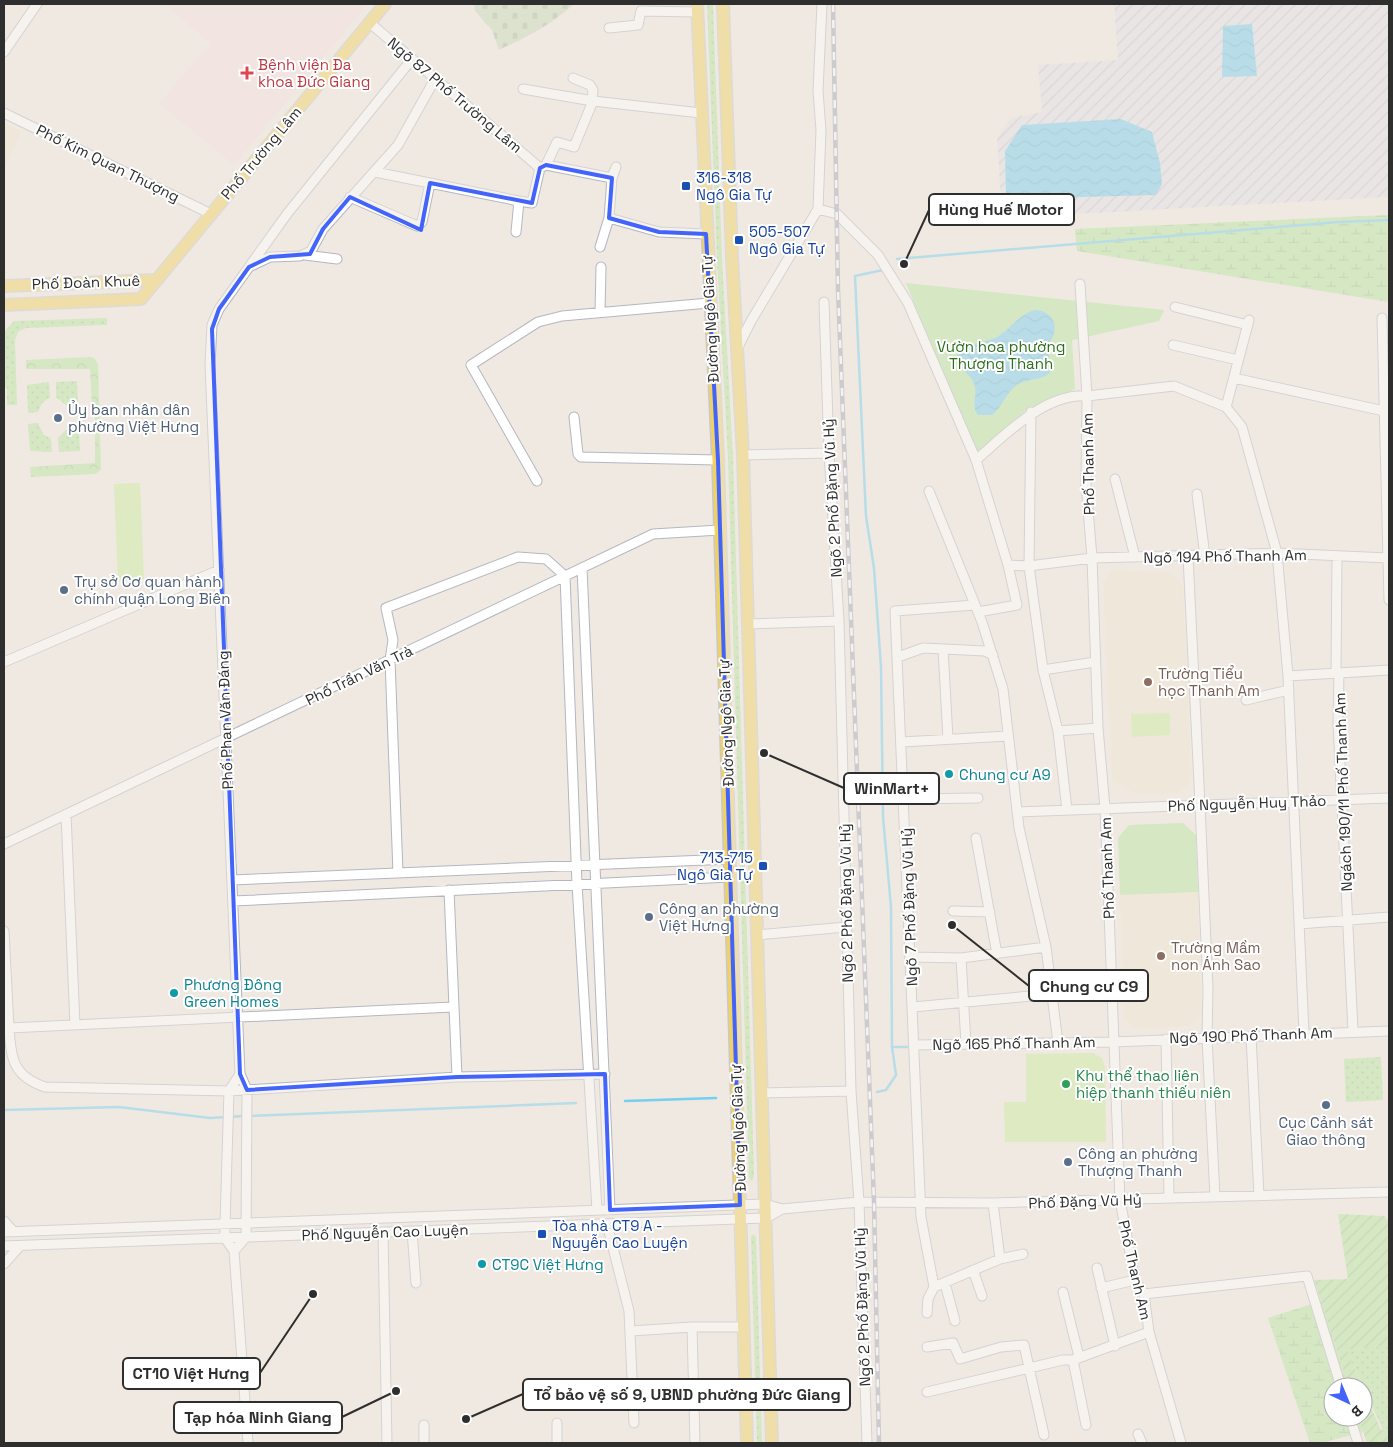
<svg xmlns="http://www.w3.org/2000/svg" width="1393" height="1447" font-family="'Space Grotesk',sans-serif">
<style>
.industrial{fill:url(#industrial-furrows)}
.education{fill:#f0e6d1}
.medical{fill:#f5dfe0}
.grass{fill:url(#grass-dots)}
.forest{fill:url(#forest-crowns)}
.wetland{fill:url(#wetland-marsh)}
.cemetery{fill:url(#cemetery-stones)}
.park{fill:#b6e59e}
.garden{fill:url(#garden-furrows)}
.pitch{fill:#c9ec9a}
.water{fill:url(#water-waves)}
.lines{fill:none;stroke-linecap:round;stroke-linejoin:round}
.stream{stroke:#75cff0;stroke-width:2.5}
.minor-casing{stroke:#b4b7c1;stroke-width:11}
.major-casing{stroke:#c9c9c9;stroke-width:14}
.minor{stroke:#fff;stroke-width:9}
.major{stroke:#f2d163;stroke-width:11}
.rail-casing{stroke:#a3a6b8;stroke-width:4.5}
.rail{stroke:#fff;stroke-width:2.5;stroke-dasharray:8;stroke-linecap:butt}
.marked{fill:none;stroke:#4264fb;stroke-width:4;stroke-linejoin:round}
.health-dot{fill:#e0444e;stroke:#fff;stroke-width:2}
.transit-dot{fill:#1a4fb4;stroke:#fff;stroke-width:2}
.service-dot{fill:#5c6f8a;stroke:#fff;stroke-width:2}
.education-dot{fill:#8d6e63;stroke:#fff;stroke-width:2}
.culture-dot{fill:#0f9aa8;stroke:#fff;stroke-width:2}
.leisure-dot{fill:#2e9e5b;stroke:#fff;stroke-width:2}
.labels{text-anchor:middle;dominant-baseline:central;stroke-width:4;stroke-linejoin:round;paint-order:stroke}
.health-label{font-size:15px;fill:#be3a42;stroke:#fff;text-anchor:start}
.street-label{font-size:15px;fill:#2e2e2e;stroke:#fff}
.transit-label{font-size:15px;fill:#164399;stroke:#fff;text-anchor:start}
.park-label{font-size:15px;fill:#2c6e1b;stroke:#fff}
.service-label{font-size:15px;fill:#4e5e75;stroke:#fff;text-anchor:start}
.education-label{font-size:15px;fill:#785e54;stroke:#fff;text-anchor:start}
.culture-label{font-size:15px;fill:#0d838f;stroke:#fff;text-anchor:start}
.leisure-label{font-size:15px;fill:#27864d;stroke:#fff;text-anchor:start}
.leader{fill:none;stroke:#2e2e2e;stroke-width:2}
.callout-dot{fill:#2e2e2e;stroke:#fff;stroke-width:2}
.callout{fill:#fff;stroke:#2e2e2e;stroke-width:2}
.callout-label{font-size:16px;text-anchor:middle;font-weight:bold;fill:#2e2e2e}
</style>
<defs>
<pattern id="industrial-furrows" width="10" height="10" patternUnits="userSpaceOnUse" patternTransform="scale(1.25)"><rect width="10" height="10" fill="#e3e1e8"/><path d="M-1 1l2-2M0 10L10 0M9 11l2-2" fill="none" stroke="#c3c1c7"/></pattern>
<pattern id="grass-dots" width="8" height="8" patternUnits="userSpaceOnUse" patternTransform="scale(1.25)"><rect width="8" height="8" fill="#b6e59e"/><path d="M2 2h.1M6 6h.1" fill="none" stroke="#9dc588" stroke-width="1.8" stroke-linecap="round"/></pattern>
<pattern id="forest-crowns" width="20" height="18" patternUnits="userSpaceOnUse" patternTransform="scale(1.25)"><rect width="20" height="18" fill="#b6e59e"/><path d="M2 6a3 3 0 1 1 6 0M12 15a3 3 0 1 1 6 0" fill="none" stroke="#9dc588"/></pattern>
<pattern id="wetland-marsh" width="20" height="14" patternUnits="userSpaceOnUse" patternTransform="scale(1.25)"><rect width="20" height="14" fill="#b6e59e"/><path d="M1 5h8M5 5V1M11 12h8M15 12V8" fill="none" stroke="#9dc588"/></pattern>
<pattern id="cemetery-stones" width="16" height="16" patternUnits="userSpaceOnUse" patternTransform="scale(1.25)"><rect width="16" height="16" fill="#c8d9b8"/><path d="M2 7V4a2 2 0 0 1 4 0v3zM10 15v-3a2 2 0 0 1 4 0v3z" fill="#acbb9e"/></pattern>
<pattern id="garden-furrows" width="10" height="10" patternUnits="userSpaceOnUse" patternTransform="scale(1.25)"><rect width="10" height="10" fill="#b6e59e"/><path d="M-1 1l2-2M0 10L10 0M9 11l2-2" fill="none" stroke="#9dc588"/></pattern>
<pattern id="water-waves" width="16" height="10" patternUnits="userSpaceOnUse" patternTransform="scale(1.25)"><rect width="16" height="10" fill="#75cff0"/><path d="M0 5q4-4 8 0t8 0" fill="none" stroke="#66b2ce"/></pattern>
</defs>
<rect width="100%" height="100%" fill="#efe9e1"/>
<path class="industrial" d="M1114,4H1389V197L1002,218L997,138L1011,118L1042,112L1038,65L1118,60Z"/>
<path class="education" d="M4,123L22,131L4,171Z
M1112,570L1171,572L1183,585L1192,782L1178,794L1133,793L1112,779L1103,583Z
M1198,892L1202,1017L1189,1026L1136,1029L1124,1020L1120,895Z"/>
<path class="medical" d="M164,4H368L234,165L159,103L211,43Z"/>
<path class="grass" d="M707,4H713L722,259L733,458L754,1176L752,1181L749,1178L728,458L717,260Z
M107,318V325L26,328L18,332L15,340L17,405H7V389L4,386V332L14,321Z
M77,381L78,406H67L56,397V382Z
M49,382L50,397L42,403L38,412L28,413L27,385Z
M38,423L43,434L51,439L52,452L30,451L28,424Z
M79,427L80,451L59,452L58,438L68,428Z
M1381,1057L1383,1100L1346,1102L1344,1059Z
M753,1234L756,1237L762,1443H757L751,1237Z
M1389,1345V1429L1383,1430L1346,1350Z"/>
<path class="forest" d="M90,357L94,358L98,364L101,470L95,474L31,477L30,467L95,463V405H92L90,369H26V360Z"/>
<path class="wetland" d="M1389,215V302L1077,251L1075,229Z
M1321,1301L1349,1387H1333V1417H1358L1363,1432L1321,1443H1310L1268,1318Z"/>
<path class="cemetery" d="M474,4H574C551,25 527,37 499,50L492,30L475,11Z"/>
<path class="park" d="M906,283L1164,310L1159,321L1072,340L1075,389L1025,411L977,454Z
M1183,823L1196,835L1198,892L1120,895L1118,838L1129,825Z"/>
<path class="garden" d="M1338,1214L1384,1216L1389,1221V1345L1347,1350L1362,1387H1349L1314,1280L1348,1279Z
M1363,1389L1381,1430L1389,1429V1443H1367L1358,1417H1363Z"/>
<path class="pitch" d="M140,483L144,579L118,581L114,484Z
M1170,713V735L1132,737L1131,714Z
M1093,1053L1102,1058L1105,1067L1106,1142H1005L1004,1102H1026V1054Z"/>
<path class="water" d="M1252,24L1257,76L1222,77L1223,26Z
M1121,119L1152,132L1160,163L1162,184L1156,195L1006,199L1005,151L1022,125Z
M1035,310C1047,310 1058,320 1054,334C1053,337 1050,341 1049,345C1046,354 1053,363 1050,373C1040,381 1028,378 1017,385C1005,393 1003,407 992,415H978C971,406 977,397 975,387C973,376 961,370 955,361C958,343 984,344 997,337C1011,329 1019,314 1035,310Z"/>
<g class="lines">
<path class="stream" d="M897,259L1338,222L1389,220
M892,1047H907
M877,1092L886,1090L896,1075L892,1047L891,907L883,817L881,667L874,568L866,516L855,276L883,270
M625,1101L716,1098
M4,1110L119,1107L210,1118L244,1116
M250,1116L576,1103"/>
<g class="minor-casing">
<path id="minor" d="M370,23L540,168
M609,28L638,25L641,11L697,12
M4,52L37,4
M573,78L590,85L593,90L592,101
M523,89L593,101
M4,113L211,214
M546,165L612,178
M540,168L546,165L557,142L574,147L593,101L701,113
M375,172L519,201
M350,197L417,226L422,222L430,183
M818,209L821,130L818,91L822,4
M609,218L659,232L706,234
M516,232L519,201L532,203L540,168
M600,247L609,218L612,178L616,167
M305,255L337,259
M251,266L270,257L300,256L311,251L323,229L398,145L435,79
M1080,284L1087,396L1086,484L1092,558L1098,728L1105,808L1120,1200L1135,1280L1144,1294L1149,1332L1181,1443
M824,302L829,453L839,621L851,1091L859,1202L867,1443
M1175,307L1248,325
M600,312L601,267
M1382,318L1389,600
M1173,345L1238,360
M738,347L751,321L818,209L837,214L878,255L908,303L976,460L1008,565L1017,605L978,612
M1234,378L1384,411
M1226,407L1242,427L1277,553L1288,676L1304,1033
M1226,407L1249,320
M1031,412L1029,566L1043,670L1058,731L1067,810
M574,417L578,454L581,457L718,460
M743,455L829,453
M976,460C1005,435 1045,393 1087,396L1174,386L1226,407
M1115,479L1135,557
M537,481L471,365L538,322L562,316L709,303
M929,491L982,622L1003,689L1019,828L1046,947L1058,1043
M1197,494L1205,556
M1188,556L1200,805L1208,989L1207,1038L1215,1197
M1008,565L1029,566L1092,558L1277,553L1388,558
M582,568L610,1210
M748,624L839,621
M943,649L948,739
M898,657L923,648L985,651L993,655
M4,662L219,570
M1043,670L1095,662
M1336,673L1337,557
M1339,673L1338,723L1353,1031
M1288,676L1389,670
M1246,700L1289,690
M1058,731L1098,728
M902,742L1008,736
M904,799L978,798
M1017,812L1389,798
M66,814L75,1025
M976,838L997,954
M4,844L653,534L720,530
M398,873L390,660L393,640L386,608L518,557L546,559L565,576L577,884L597,1210
M232,880L730,859
M449,890L457,1077
M233,901L730,877
M953,911L990,912
M1299,924L1389,917
M4,931L9,1028L453,1007
M757,935L846,927
M911,957L961,958L1046,947
M961,958L966,1044
M913,1007L1052,994
M9,1028C11,1059 13,1076 45,1087L229,1091L457,1077L605,1074
M1251,1036L1259,1196
M1166,1039L1169,1198
M915,1045L1113,1042L1389,1031
M762,1093L851,1091
M993,1203L1000,1259
M4,1221L14,1232
M607,1224L629,1311L634,1423
M412,1231L416,1283
M4,1232L765,1204L782,1209L859,1202L993,1203L1389,1192
M383,1232L387,1443
M4,1246L766,1218L782,1209
M234,1251L246,1237L247,1090L240,1074L210,365L212,325L219,309L287,214L412,59
M234,1251L248,1443
M234,1251L225,1238V1224L229,1091L240,1074
M4,1264L20,1246
M1097,1268L1115,1346
M973,1270L982,1296
M945,1283L955,1321
M934,1287L921,1217L895,611L975,605
M1101,1288L1135,1280
M1063,1292L1079,1357
M1144,1294L1307,1276L1341,1387
M927,1313L928,1299L934,1287L1000,1259L1023,1254
M692,1327L695,1443
M631,1331L692,1327H743
M927,1347L953,1343L960,1359L1001,1347L1024,1345L1044,1435
M1073,1360L1086,1425
M633,1392L745,1396
M927,1392L1063,1360H1073L1149,1332
M1350,1417L1358,1443
M424,1425V1443
M1138,1434L1142,1443
M557,1443V1423"/>
</g>
<g class="major-casing">
<path id="major" d="M697,4L718,460L747,1443
M723,4L732,257L743,455L772,1443
M4,286L157,280
M4,305L141,299L385,4"/>
</g>
<use href="#minor" class="minor"/>
<use href="#major" class="major"/>
<g class="rail-casing">
<path id="rail" d="M833,4L838,290L874,1202L879,1443"/>
</g>
<use href="#rail" class="rail"/>
</g>
<path d="M0 0H1393V1447H0ZM546,165L612,178L609,218L659,232L706,234L718,460L740,1205L610,1210L605,1074L457,1077L247,1090L240,1074L212,329L219,309L249,267L270,257L310,254L323,229L350,197L421,230L430,183L532,203L540,168Z" fill="#efe9e1" fill-opacity=".55" fill-rule="evenodd"/>
<path class="marked" d="M546,165L612,178L609,218L659,232L706,234L718,460L740,1205L610,1210L605,1074L457,1077L247,1090L240,1074L212,329L219,309L249,267L270,257L310,254L323,229L350,197L421,230L430,183L532,203L540,168Z"/>
<path class="health-dot" d="M244.5 65.5h5v5h5v5h-5v5h-5v-5h-5v-5h5z"/>
<g class="transit-dot">
<rect x="681" y="181" width="10" height="10" rx="2.5"/>
<rect x="734" y="235" width="10" height="10" rx="2.5"/>
<rect x="758" y="861" width="10" height="10" rx="2.5"/>
<rect x="537" y="1229" width="10" height="10" rx="2.5"/>
</g>
<g class="service-dot">
<circle cx="58" cy="418" r="5"/>
<circle cx="64" cy="590" r="5"/>
<circle cx="649" cy="917" r="5"/>
<circle cx="1326" cy="1105" r="5"/>
<circle cx="1068" cy="1162" r="5"/>
</g>
<g class="education-dot">
<circle cx="1148" cy="682" r="5"/>
<circle cx="1161" cy="956" r="5"/>
</g>
<g class="culture-dot">
<circle cx="949" cy="774" r="5"/>
<circle cx="174" cy="993" r="5"/>
<circle cx="482" cy="1264" r="5"/>
</g>
<circle class="leisure-dot" cx="1066" cy="1084" r="5"/>
<g class="labels">
<g class="health-label">
<text x="258" y="64">Bệnh viện Đa<tspan x="258" dy="17">khoa Đức Giang</tspan></text>
</g>
<g class="street-label">
<text transform="translate(455 95) rotate(40)">Ngõ 87 Phố Trường Lâm</text>
<text transform="translate(261 153) rotate(-50)">Phố Trường Lâm</text>
<text transform="translate(108 163) rotate(26)">Phố Kim Quan Thượng</text>
<text transform="translate(86 282) rotate(-2)">Phố Đoàn Khuê</text>
<text transform="translate(710 319) rotate(-93)">Đường Ngô Gia Tự</text>
<text transform="translate(1088 464) rotate(-91)">Phố Thanh Am</text>
<text transform="translate(832 498) rotate(-93)">Ngõ 2 Phố Đặng Vũ Hỷ</text>
<text transform="translate(1225 556) rotate(-1)">Ngõ 194 Phố Thanh Am</text>
<text transform="translate(359 675) rotate(-26)">Phố Trần Văn Trà</text>
<text transform="translate(225 720) rotate(-92)">Phố Phan Văn Đáng</text>
<text transform="translate(726 723) rotate(-92)">Đường Ngô Gia Tự</text>
<text transform="translate(1343 792) rotate(-92)">Ngách 190/11 Phố Thanh Am</text>
<text transform="translate(1247 803) rotate(-2)">Phố Nguyễn Huy Thảo</text>
<text transform="translate(1107 868) rotate(-92)">Phố Thanh Am</text>
<text transform="translate(846 903) rotate(-91)">Ngõ 2 Phố Đặng Vũ Hỷ</text>
<text transform="translate(909 907) rotate(-92)">Ngõ 7 Phố Đặng Vũ Hỷ</text>
<text transform="translate(1251 1035) rotate(-2)">Ngõ 190 Phố Thanh Am</text>
<text transform="translate(1014 1043) rotate(-1)">Ngõ 165 Phố Thanh Am</text>
<text transform="translate(738 1128) rotate(-92)">Đường Ngô Gia Tự</text>
<text transform="translate(1085 1201) rotate(-2)">Phố Đặng Vũ Hỷ</text>
<text transform="translate(385 1232) rotate(-2)">Phố Nguyễn Cao Luyện</text>
<text transform="translate(1135 1270) rotate(77)">Phố Thanh Am</text>
<text transform="translate(862 1307) rotate(-92)">Ngõ 2 Phố Đặng Vũ Hỷ</text>
</g>
<g class="transit-label">
<text x="696" y="177">316-318<tspan x="696" dy="17">Ngô Gia Tự</tspan></text>
<text x="749" y="231">505-507<tspan x="749" dy="17">Ngô Gia Tự</tspan></text>
<text x="753" y="857" text-anchor="end">713-715<tspan x="753" dy="17">Ngô Gia Tự</tspan></text>
<text x="552" y="1225">Tòa nhà CT9 A -<tspan x="552" dy="17">Nguyễn Cao Luyện</tspan></text>
</g>
<g class="park-label">
<text x="1001" y="346">Vườn hoa phường<tspan x="1001" dy="17">Thượng Thanh</tspan></text>
</g>
<g class="service-label">
<text x="68" y="409">Ủy ban nhân dân<tspan x="68" dy="17">phường Việt Hưng</tspan></text>
<text x="74" y="581">Trụ sở Cơ quan hành<tspan x="74" dy="17">chính quận Long Biên</tspan></text>
<text x="659" y="908">Công an phường<tspan x="659" dy="17">Việt Hưng</tspan></text>
<text x="1326" y="1122" text-anchor="middle">Cục Cảnh sát<tspan x="1326" dy="17">Giao thông</tspan></text>
<text x="1078" y="1153">Công an phường<tspan x="1078" dy="17">Thượng Thanh</tspan></text>
</g>
<g class="education-label">
<text x="1158" y="673">Trường Tiểu<tspan x="1158" dy="17">học Thanh Am</tspan></text>
<text x="1171" y="947">Trường Mầm<tspan x="1171" dy="17">non Ánh Sao</tspan></text>
</g>
<g class="culture-label">
<text x="959" y="774">Chung cư A9</text>
<text x="184" y="984">Phương Đông<tspan x="184" dy="17">Green Homes</tspan></text>
<text x="492" y="1264">CT9C Việt Hưng</text>
</g>
<g class="leisure-label">
<text x="1076" y="1075">Khu thể thao liên<tspan x="1076" dy="17">hiệp thanh thiếu niên</tspan></text>
</g>
</g>
<path class="leader" d="M904 264L929 210M764 753L844 788M952 925L1029 986M313 1294L260 1373M466 1419L523 1394M396 1391L342 1417"/>
<g class="callout-dot">
<circle cx="904" cy="264" r="5"/>
<circle cx="764" cy="753" r="5"/>
<circle cx="952" cy="925" r="5"/>
<circle cx="313" cy="1294" r="5"/>
<circle cx="466" cy="1419" r="5"/>
<circle cx="396" cy="1391" r="5"/>
</g>
<g class="callout">
<rect x="929" y="194" width="145" height="31" rx="5"/>
<rect x="844" y="773" width="95" height="31" rx="5"/>
<rect x="1029" y="970" width="119" height="31" rx="5"/>
<rect x="123" y="1358" width="137" height="31" rx="5"/>
<rect x="523" y="1379" width="327" height="31" rx="5"/>
<rect x="174" y="1402" width="168" height="31" rx="5"/>
</g>
<g class="callout-label">
<text x="1001" y="215">Hùng Huế Motor</text>
<text x="892" y="794">WinMart+</text>
<text x="1089" y="992">Chung cư C9</text>
<text x="191" y="1379">CT10 Việt Hưng</text>
<text x="687" y="1400">Tổ bảo vệ số 9, UBND phường Đức Giang</text>
<text x="258" y="1423">Tạp hóa Ninh Giang</text>
</g>
<rect width="1393" height="1447" fill="none" stroke="#2e2e2e" stroke-width="10"/>
<g transform="translate(1348 1402) rotate(136)"><circle r="24" fill="#ffffff" stroke="#ababab"/>
<path d="M0-4L9 19L0 12L-9 19Z" fill="#4264fb"/>
<text y="-8" font-size="14" font-weight="bold" text-anchor="middle" fill="#2e2e2e">B</text>
</g>
</svg>
